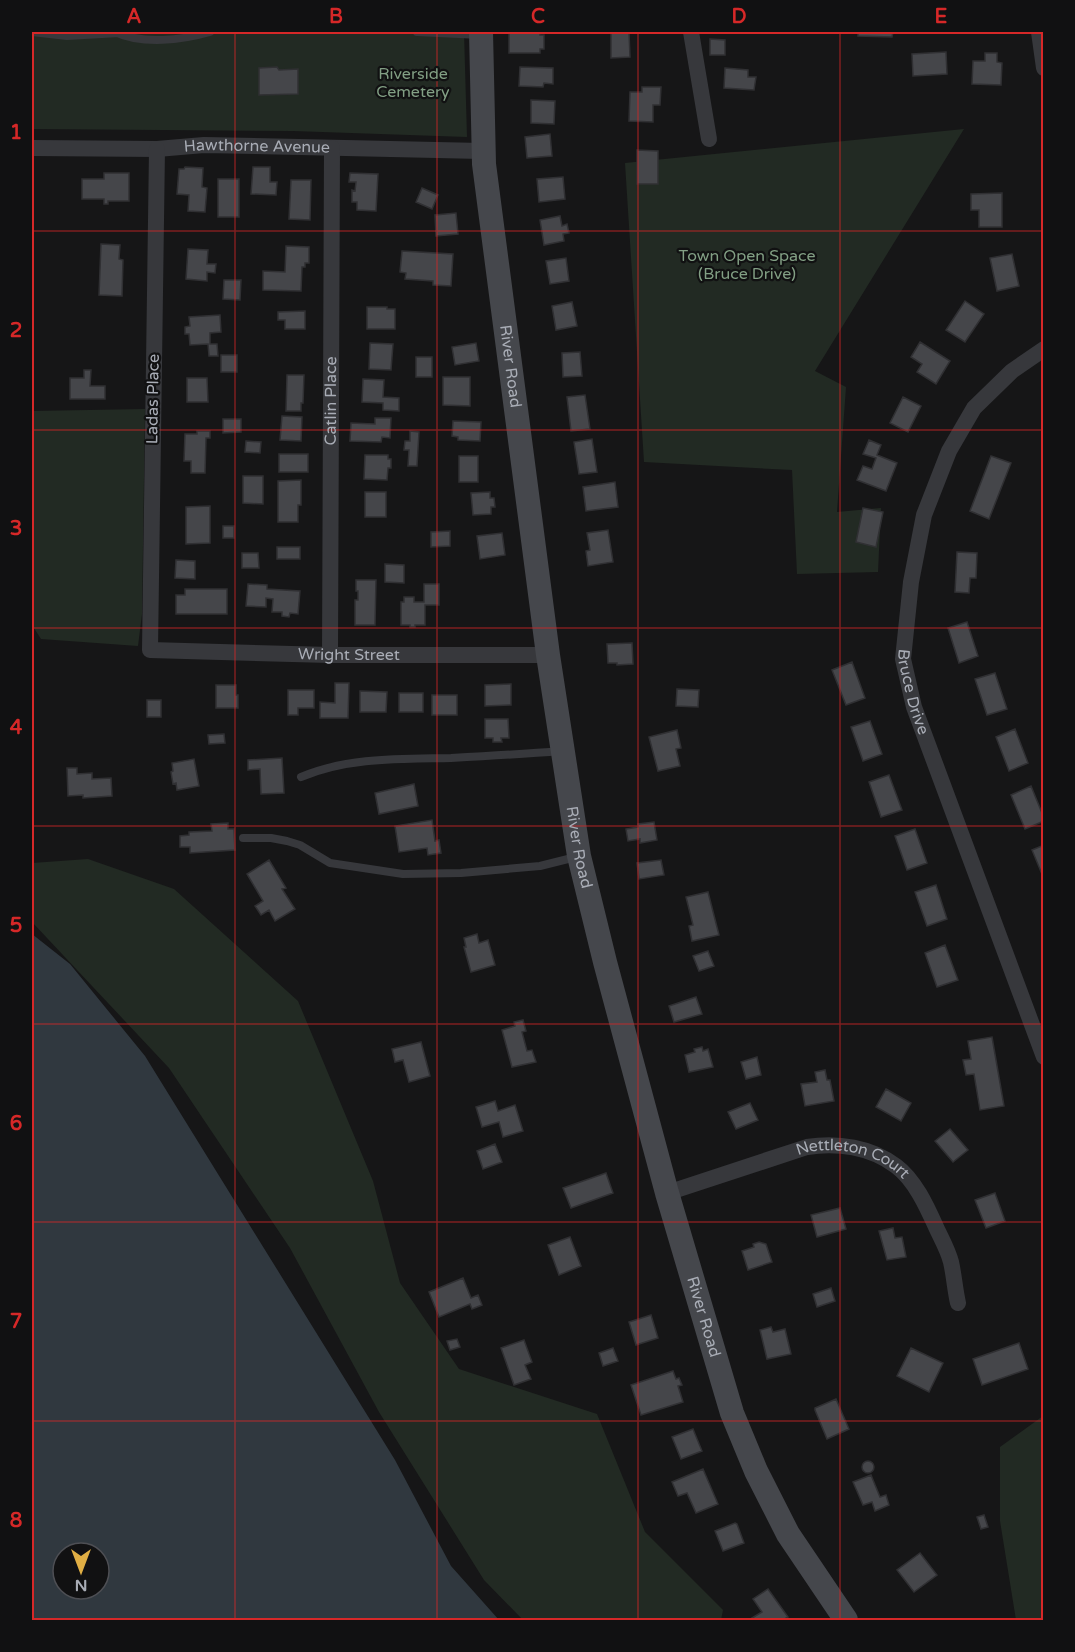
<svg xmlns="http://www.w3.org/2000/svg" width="1075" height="1652" font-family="'Varela Round',sans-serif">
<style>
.green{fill:#222a23}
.water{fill:#30383f;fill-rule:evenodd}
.building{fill:#45464a;stroke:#303033;stroke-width:1.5}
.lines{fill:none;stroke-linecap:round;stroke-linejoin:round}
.service{stroke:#37383c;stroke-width:8}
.minor{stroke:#37383c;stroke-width:16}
.secondary{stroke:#45474c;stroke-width:24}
.grid{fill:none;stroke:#d62828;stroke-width:1.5;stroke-opacity:0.55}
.labels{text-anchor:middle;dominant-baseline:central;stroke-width:4.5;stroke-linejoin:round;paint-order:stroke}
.park-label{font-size:16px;fill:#829f84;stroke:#111112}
.street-label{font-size:16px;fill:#a9adb6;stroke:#111112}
.neatline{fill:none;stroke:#d62828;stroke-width:2}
.grid-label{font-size:20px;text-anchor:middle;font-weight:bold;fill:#d62828}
</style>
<rect width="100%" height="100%" fill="#161617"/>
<path class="green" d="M32,32H464L467,137L293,131L32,129Z
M964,129L815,371L846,387L837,512L881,508L878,572L797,574L792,470L644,462L625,163Z
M145,409L142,614L138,646L41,639L32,625V411Z
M88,859L174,889L298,1001L373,1181L400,1283L459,1369L597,1414L645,1532L723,1610L721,1620H523L484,1580L379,1412L290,1248L169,1068L32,922V863Z
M1043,1416V1620H1016L1000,1521V1447Z"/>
<path class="water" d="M32,934L70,964L145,1056L395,1460L451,1566L499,1620H32ZM63,1553H99V1589H63Z"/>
<path class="building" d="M512,32H540V35H544V49H540V53H509V33H512Z
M611,32H629L630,57L611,58Z
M858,32H893L892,37L858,36Z
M710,39L725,40V55H710Z
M946,52L947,74L913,76L912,54Z
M985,53H997V62L1002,63L1001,85L972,84L973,61H985Z
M277,67L279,70L298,69V94L259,95V68Z
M520,67L553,68V84L544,83L543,87L519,86Z
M725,68L748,70V77H756L754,90L724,88Z
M642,87H661L660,105H653V122L629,121L630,92H642Z
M531,100L555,101L554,124L531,123Z
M550,134L552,156L527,158L525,137Z
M637,150L658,151V184H637Z
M185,167L203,168L202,187L207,188L205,212L188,211L189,195L177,194L179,169H184Z
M253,167H270V182H277L276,195L251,194Z
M104,173H129V201H108V204H104V199H82V179H104Z
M350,173L378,174L376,211L357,210V202H352V190L355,191L356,182H349Z
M563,177L565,199L539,202L537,179Z
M218,179H239V217H218Z
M291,180H311L310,220L289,219Z
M422,188L438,195L432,209L416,202Z
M1002,193V227H979V210H971V194Z
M456,213L458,234L436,236L435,215Z
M560,216L562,226L567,224L569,233L563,234L564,241L544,245L540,220Z
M101,244L120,245L119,259L123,260L122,296L99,295Z
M286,246L309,247V263H305V267H302L301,291L263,290V271L285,272Z
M188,249L208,250L207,264H216L215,273L207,272V281L186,279Z
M402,251L453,254L451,286L433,285V281L405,279L406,273L400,272Z
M1012,254L1019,286L997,291L990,258Z
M566,258L569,281L550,284L546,261Z
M224,280H241L240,300L223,299Z
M965,301L984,314L965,342L946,330Z
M572,302L577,326L556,330L552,306Z
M367,307H387V309H395V329H367Z
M305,311V329H285V320H278V312Z
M220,315L221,332L210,333V344H217L218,356H209L208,344L190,345L189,334H185V327L190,326L189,317Z
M920,342L950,361L936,384L917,372L922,364L911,357Z
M370,343L393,344L391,370L369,369Z
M476,343L479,361L455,365L452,347Z
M580,352L582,376L563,377L562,353Z
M221,355H237V372H221Z
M416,357H432V377H416Z
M84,370H91L90,386H105V399H70V378H84Z
M287,375H304L303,403H301V411H286Z
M443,377H470V406L443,405Z
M187,378H207L208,402H187Z
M363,379L384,380L383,397L399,398V411L383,410V403L362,402Z
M585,395L590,429L571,431L567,397Z
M903,397L921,406L908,432L890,423Z
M282,416L302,417L301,441L280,440Z
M375,418H391L390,438L382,437L381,442L350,441L351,423L375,424Z
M223,419H241V432L223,433Z
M453,421L481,422L480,441L458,440V437L452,436Z
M197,431H210V438H206L205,473H191V461H184L185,434H197Z
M410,431L419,432L417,466H408L409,450H404L405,441H410Z
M592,439L597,472L579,474L574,442Z
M869,440L881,445L877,455L897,463L886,491L857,480L863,466L872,469L876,458L863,454Z
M246,441L261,442L260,453L245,452Z
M279,454H308V472H279Z
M365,455H388V459H391V468H388L387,480L364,479Z
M459,456H478V482H459Z
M991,456L1011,463L989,519L970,511Z
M243,476H263V504L243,503Z
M301,480V505H298V522H278V481Z
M615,482L618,507L586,511L583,487Z
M365,492H386V517H365Z
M490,492V498H494L495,507H491V514L473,515L471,493Z
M210,506V543L186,544V507Z
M863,508L883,512L876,547L856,542Z
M223,526H234V538H223Z
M608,530L613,562L588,566L586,551L590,550L587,533Z
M450,531V546L431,547V532Z
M502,533L505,555L480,559L477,536Z
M277,547H300V559H277Z
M957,552L977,553L976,578H970L969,593L955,592Z
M242,553H258L259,568H242Z
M176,560L195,561V579L175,578Z
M385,564L404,565V583L385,582Z
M356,580H376L375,625H355V600H358V591H356Z
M248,584L267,585V589L300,591L298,614L290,613L289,617L282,616V612H272L273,599L266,598V607L246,606Z
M424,584H439V605H425V625H415V627H410V625H401V602H404V597H414V602H424Z
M185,589H227V614H176V595H185Z
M967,622L978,656L959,663L948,628Z
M632,643L633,664L617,665V663H608L607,644Z
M852,662L865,698L846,705L832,670Z
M995,673L1007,709L987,715L975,679Z
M335,683H349L348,718H320V702L335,703Z
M511,684V705L485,706V685Z
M216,685H236V695H238V708H216Z
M677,689L699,690L698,707L676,706Z
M288,690H314V708H298V715H288Z
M360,691L387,692L386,712H360Z
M399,693H423V712H399Z
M432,695H457V715H432Z
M147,700H161V717H147Z
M485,719H508L509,738H501L502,742H493V738H485Z
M870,721L882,754L863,761L851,727Z
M1015,729L1028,763L1009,771L996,737Z
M677,730L681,748L676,749L680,766L658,771L649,737Z
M224,734L225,743L209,744L208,735Z
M282,758L284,793L261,794L260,769L248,770V760Z
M194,759L199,786L177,790L176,783L173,784L171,772L173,771L172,763Z
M67,768H77V774L92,773V779L111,778L112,796L83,798V795L68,796Z
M889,775L902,810L881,817L869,782Z
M414,784L418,806L379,814L375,793Z
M1031,786L1044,818V821L1025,829L1011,795Z
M432,820L435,841L439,840L441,853L428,855L427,848L399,852L395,826Z
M654,822L657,840L640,843V839L628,841L626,829L638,827V824Z
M228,823V829H234L235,850L190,853V847H180V836L189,835V832L212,831L211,824Z
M915,829L927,863L907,870L895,836Z
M1044,845V879L1032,850Z
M269,860L286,888L282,889L295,909L275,921L269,910L261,915L255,906L263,901L247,874Z
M661,860L664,875L639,879L637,863Z
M936,885L947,919L927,926L915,892Z
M708,892L719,935L692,941L689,926L693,925L686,897Z
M477,934L479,943L488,940L495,965L471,972L464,947H466L464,938Z
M945,945L958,980L937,987L925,953Z
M708,951L714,966L699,971L693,956Z
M696,997L702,1014L674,1022L669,1006Z
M523,1020L526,1031L522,1032L527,1051L532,1050L536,1062L512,1067L502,1030L515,1026L514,1022Z
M992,1037L1004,1106L980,1110L974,1074L966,1075L963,1060L971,1059L968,1041Z
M421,1042L430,1076L409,1082L403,1060L395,1062L392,1049Z
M702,1047L703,1051L708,1049L713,1067L689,1072L685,1055L695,1052L694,1049Z
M757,1057L761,1075L746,1079L741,1062Z
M825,1070L827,1080H830L834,1101L805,1106L801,1084L817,1082L815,1072Z
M886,1089L911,1103L901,1121L876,1107Z
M495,1101L498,1111L515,1105L523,1131L503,1137L499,1122L482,1127L476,1107Z
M750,1103L758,1120L736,1129L728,1112Z
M950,1129L968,1150L953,1162L935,1141Z
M495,1144L502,1162L483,1169L477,1151Z
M606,1173L613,1193L571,1208L563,1188Z
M995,1193L1005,1221L986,1228L975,1200Z
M840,1208L846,1229L817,1237L811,1215Z
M893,1228L895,1238L902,1237L906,1257L887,1260L879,1231Z
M570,1237L581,1266L559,1275L548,1245Z
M759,1242L766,1244L772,1262L748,1270L742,1251L754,1247L753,1244Z
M463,1278L471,1298L478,1295L482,1305L472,1309L470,1304L439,1317L429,1292Z
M831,1288L835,1301L817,1307L813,1294Z
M651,1315L658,1338L636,1345L629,1322Z
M771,1327L773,1332L785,1329L791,1354L767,1359L760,1330Z
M457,1339L460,1347L450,1350L447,1341Z
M524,1340L532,1362L525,1365L531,1379L514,1385L501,1348Z
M1019,1343L1028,1369L982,1385L973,1359Z
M613,1348L618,1361L603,1366L599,1353Z
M911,1348L943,1363L929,1392L897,1376Z
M673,1371L676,1379L679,1378L682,1385L678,1386L683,1402L641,1415L631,1385Z
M836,1399L849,1429L827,1439L815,1410V1408Z
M693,1429L702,1451L681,1459L672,1437Z
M862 1467a6 6 0 1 1 12 0a6 6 0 1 1-12 0Z
M703,1469L718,1504L696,1513L687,1493L678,1496L672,1482Z
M871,1475L880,1497L886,1495L889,1505L875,1511L872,1502L863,1505L853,1482Z
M984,1515L988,1527L981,1529L977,1517Z
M735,1523L737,1524L744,1543L723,1551L715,1531Z
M920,1553L937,1575L914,1592L897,1570Z
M768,1589L788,1617L783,1620H754L752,1618L762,1612L753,1599Z"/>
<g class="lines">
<path class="service" d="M32,32L67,36L119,33
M115,32C143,45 182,40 210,32
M417,32L480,35
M301,777C348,757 401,759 451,758C488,756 524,754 561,751
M243,838H271L287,841L300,845L330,863L403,874L461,873L540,866L576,857"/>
<g class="minor">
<path d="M691,32L709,139"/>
<path d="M1039,32L1044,68"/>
<path id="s1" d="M32,148L157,149L204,145L482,151"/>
<path id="s2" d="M157,149L150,650L330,655H548"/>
<path id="s3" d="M1044,349L1012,371L974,408L949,451L924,515L911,582L903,659L914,707L1044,1057"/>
<path id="s4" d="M330,655L332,148"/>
<path id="s5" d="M667,1193L807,1147C837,1142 871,1147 896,1166C915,1180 927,1207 936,1227C941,1238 948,1250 951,1262C954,1275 955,1290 958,1303"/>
</g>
<path class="secondary" id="s6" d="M481,32L484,164L548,655L579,856L605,962L667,1193L732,1413L756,1471L788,1534L846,1620"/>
</g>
<path class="grid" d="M235,32V1620M437,32V1620M638,32V1620M840,32V1620M32,231H1044M32,430H1044M32,628H1044M32,826H1044M32,1024H1044M32,1222H1044M32,1421H1044"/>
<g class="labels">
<g class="park-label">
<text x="413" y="74">Riverside<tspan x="413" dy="18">Cemetery</tspan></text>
<text x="747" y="256">Town Open Space<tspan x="747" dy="18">(Bruce Drive)</tspan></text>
</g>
<g class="street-label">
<text stroke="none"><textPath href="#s1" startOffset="225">Hawthorne Avenue</textPath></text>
<text stroke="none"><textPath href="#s6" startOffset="336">River Road</textPath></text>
<text transform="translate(153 399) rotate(-89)">Ladas Place</text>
<text stroke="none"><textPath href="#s4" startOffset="254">Catlin Place</textPath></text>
<text stroke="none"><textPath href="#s2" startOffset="700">Wright Street</textPath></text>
<text stroke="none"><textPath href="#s3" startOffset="390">Bruce Drive</textPath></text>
<text stroke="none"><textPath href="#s6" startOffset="822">River Road</textPath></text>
<text stroke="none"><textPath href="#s5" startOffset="196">Nettleton Court</textPath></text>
<text stroke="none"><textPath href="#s6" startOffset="1308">River Road</textPath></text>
</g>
</g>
<rect width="1075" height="1652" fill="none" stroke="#111112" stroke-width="66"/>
<g transform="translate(81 1571) rotate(180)"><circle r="28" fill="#111112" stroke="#4e4f54" stroke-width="1.5"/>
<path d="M0-4.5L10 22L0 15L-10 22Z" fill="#e1af44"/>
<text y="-9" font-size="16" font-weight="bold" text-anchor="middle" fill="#a9adb6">N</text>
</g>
<rect x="33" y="33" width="1009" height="1586" class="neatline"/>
<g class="grid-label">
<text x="134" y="23">A</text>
<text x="336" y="23">B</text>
<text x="538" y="23">C</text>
<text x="739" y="23">D</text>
<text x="941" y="23">E</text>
<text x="16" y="139">1</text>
<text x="16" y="337">2</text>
<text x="16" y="535">3</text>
<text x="16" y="734">4</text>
<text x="16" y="932">5</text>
<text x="16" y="1130">6</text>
<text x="16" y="1328">7</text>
<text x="16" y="1527">8</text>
</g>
</svg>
